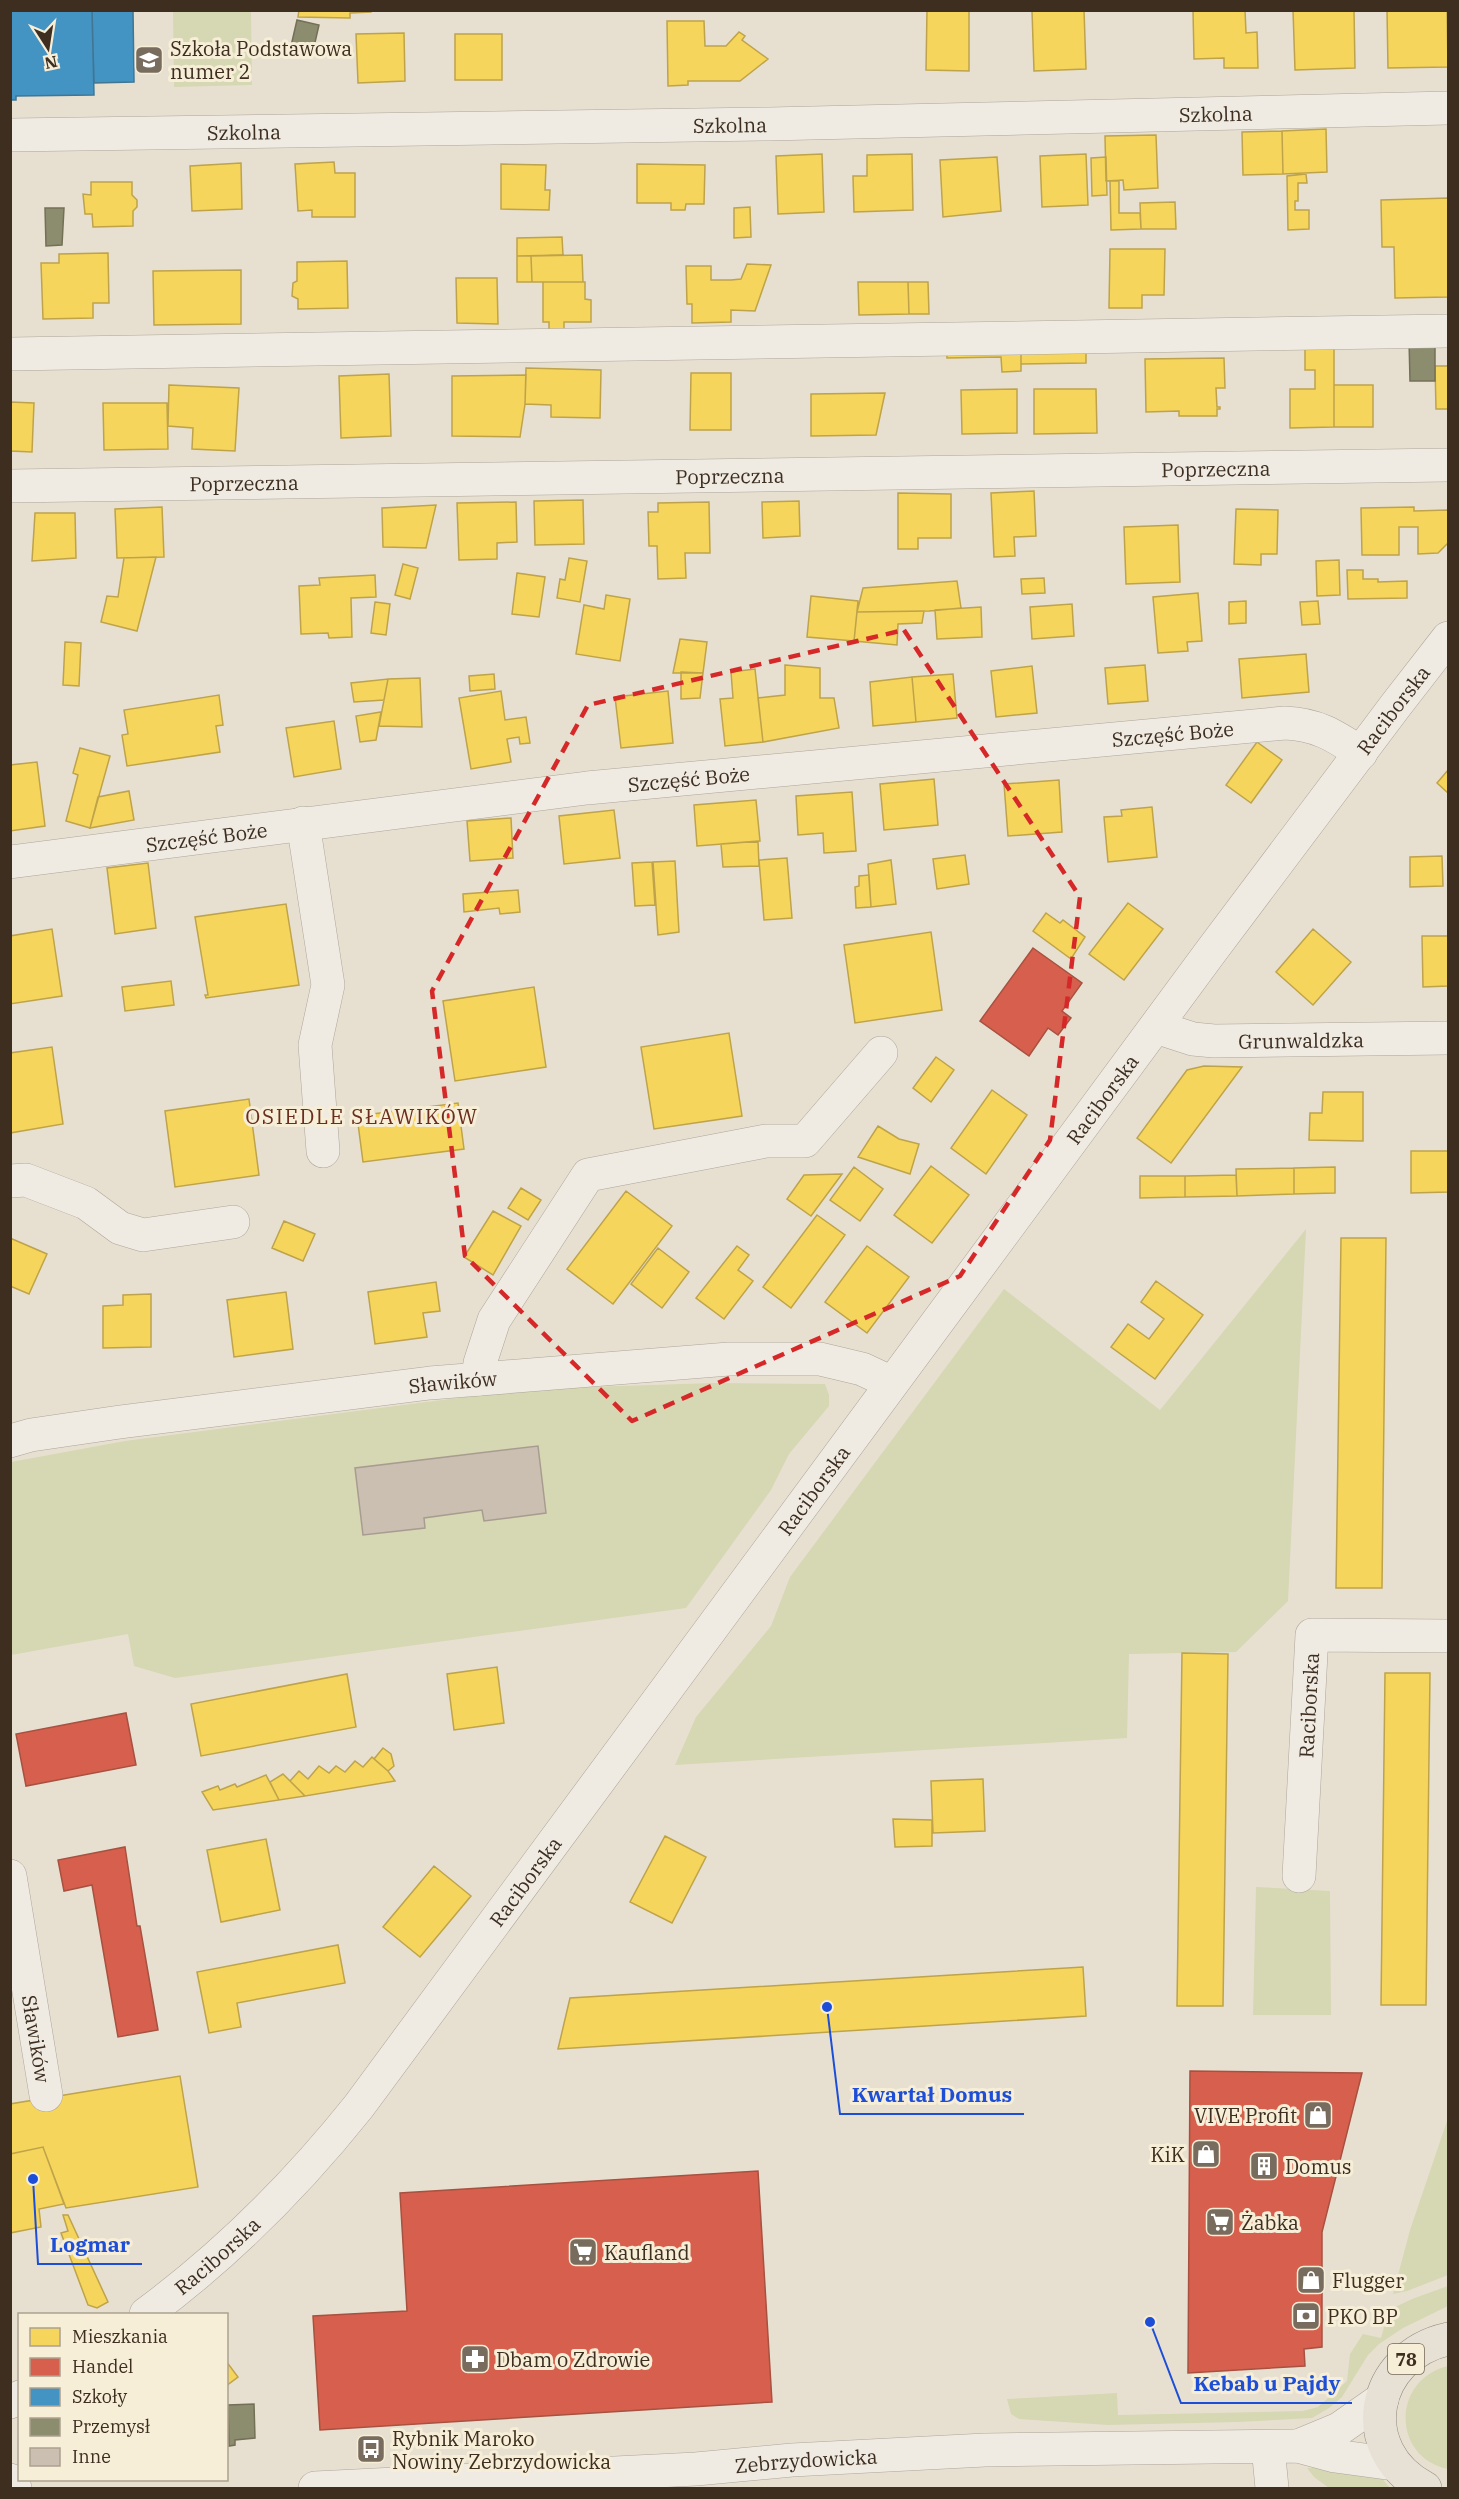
<svg xmlns="http://www.w3.org/2000/svg" width="1459" height="2499" font-family="'IBM Plex Serif',serif">
<style>
.green{fill:#d6d7b3}
.homes{fill:#f6d55c;stroke:#bea34a;stroke-width:1.5}
.shops{fill:#d6604d;stroke:#a85140;stroke-width:1.5}
.schools{fill:#4393c3;stroke:#417592;stroke-width:1.5}
.industry{fill:#8c8c6e;stroke:#747057;stroke-width:1.5}
.building{fill:#cbbfb2;stroke:#a89c90;stroke-width:1.5}
.lines{fill:none;stroke-linecap:round;stroke-linejoin:round}
.minor-casing{stroke:#ada599;stroke-width:34}
.tertiary-casing{stroke:#ada599;stroke-width:34}
.primary-casing{stroke:#928b80;stroke-width:34}
.minor{stroke:#efebe3;stroke-width:33}
.tertiary{stroke:#efebe3;stroke-width:33}
.primary{stroke:#e6e1d4;stroke-width:33}
.marked{fill:none;stroke:#d62828;stroke-width:4.5;stroke-dasharray:12 8;stroke-linejoin:round}
.labels{text-anchor:middle;dominant-baseline:central;stroke-width:6;stroke-linejoin:round;paint-order:stroke}
.shield{fill:#f7eed8;stroke:#756857;stroke-width:1.5}
.shield-label{font-size:18px;font-weight:bold;fill:#3d2e20}
.poi-label{font-size:20px;fill:#3d2e20;stroke:#f7eed8;text-anchor:start}
.street-label{font-size:20px;fill:#3d2e20;stroke:#f7eed8}
.neighbourhood-label{font-size:21px;letter-spacing:1.5px;fill:#6b2e1e;stroke:#f7eed8}
.leader{fill:none;stroke:#1d4ed8;stroke-width:2}
.callout-dot{fill:#1d4ed8;stroke:#f7eed8;stroke-width:2}
.callout-label{font-size:21px;text-anchor:middle;font-weight:bold;fill:#1d4ed8;stroke:#f7eed8;stroke-width:6;stroke-linejoin:round;paint-order:stroke}
</style>
<rect width="100%" height="100%" fill="#e7e0d1"/>
<path class="green" d="M173,11H251L252,85L174,87Z
M1306,1229L1288,1601L1236,1652L1129,1654L1127,1738L675,1765L696,1717L771,1626L790,1577L1004,1289L1160,1410Z
M714,1383L825,1384L829,1395V1406L789,1454L771,1490L686,1608L175,1678L134,1666L128,1634L11,1655V1462L125,1441L527,1389Z
M1256,1887L1330,1891L1331,2015H1253Z
M1448,2118V2275L1407,2291L1393,2294L1410,2230Z
M1448,2286V2306L1403,2328L1379,2344L1368,2355L1342,2397L1329,2408L1312,2418L1238,2422L1108,2425L1019,2419L1011,2414L1007,2399L1117,2393L1118,2415L1303,2411L1318,2407L1347,2381L1350,2354L1363,2334L1381,2338L1389,2310L1412,2299Z
M1448,2366V2469C1391,2457 1392,2379 1448,2366Z
M1339,2467L1380,2476L1390,2488H1329L1314,2477L1307,2468Z"/>
<path class="homes" d="M299,10H371V12L350,13V18L298,17Z
M927,10H969V71L926,70Z
M1084,10L1086,69L1034,71L1032,11Z
M1193,10H1245L1246,33L1257,32L1258,68H1224V58L1194,59Z
M1293,10H1354L1355,68L1295,70Z
M1387,10H1447L1448,67L1388,68Z
M667,21H704L705,46H726L739,32L745,36L742,40L768,59L740,81H688V85L668,86Z
M404,33L405,81L358,83L356,34Z
M455,34H502V80H455Z
M1326,129L1327,172L1283,174L1282,131Z
M1282,131L1283,174L1243,175L1242,132Z
M1156,135L1158,188L1124,190L1123,180L1106,181L1105,136Z
M822,154L824,212L778,214L776,156Z
M912,154L913,210L854,212L853,176H867V155Z
M1086,154L1088,205L1042,207L1040,156Z
M997,157L1001,211L943,217L940,160Z
M1106,157L1107,195L1092,196L1091,158Z
M334,162L335,173H355V217H312V210L298,211L295,164Z
M241,163L242,209L192,211L190,166Z
M501,164L546,165L545,190H550L549,210L501,209Z
M637,164L705,165L704,204H686L685,210H671V203H637Z
M1306,174L1307,183H1298V201H1295V210H1309V229L1288,230L1287,176Z
M1110,181H1119V213H1140L1141,229L1111,230Z
M91,182H132V195L137,200V207L133,211V226L93,227L92,214H85L83,194L91,195Z
M1448,198V297L1395,298L1394,247H1382L1381,200Z
M1175,202L1176,229H1141L1140,203Z
M750,207L751,237L734,238V208Z
M562,237L563,255L517,256V238Z
M1110,249H1165L1164,295H1142V308H1109Z
M108,253L109,303H93V318L43,319L41,263H59V254Z
M582,255L583,282H532L531,256Z
M517,256H531L532,282H517Z
M347,261L348,308L298,309V299L292,296L293,283L297,281V262Z
M747,264L771,265L755,311L731,310V322L692,323V304H687L686,266H711V280H731L741,279Z
M241,270V324L154,325L153,271Z
M456,278H497L498,324L457,323Z
M543,282H585V299L591,300V322H564V331H549V322H543Z
M858,282H908L909,314L859,315Z
M908,282H928L929,314H909Z
M1086,341V363L1021,364V342Z
M1021,342V371L1002,372L1001,357L947,358L946,343Z
M1334,342V427L1290,428V389H1315V370H1305V343Z
M1224,358L1225,388H1216L1217,407H1220V409H1217V416H1179V411L1146,412L1145,359Z
M1435,366H1448V409H1436Z
M526,368L601,370L600,418L551,417V405L525,404Z
M691,373H731V430H690Z
M389,374L391,436L341,438L339,376Z
M526,375L525,404L520,437L452,436V376Z
M169,385L239,388L235,451L192,449L193,428L168,426Z
M1334,385H1373V427H1334Z
M1017,389V433L962,434L961,390Z
M1034,389H1096L1097,433L1034,434Z
M885,393L876,435L811,436V394Z
M10,402L34,403L32,452L10,451Z
M103,403H167L168,449L104,450Z
M1034,491L1036,536L1014,537L1015,556L994,557L991,493Z
M898,493L951,494V538H918V549H898Z
M583,500L584,544L535,545L534,501Z
M799,501L800,536L763,538L762,502Z
M516,502L517,542L497,543V559L459,560L457,503Z
M709,502L710,553H685L686,578L658,579L657,546H649L648,512H658V503Z
M436,505L426,548L383,547L382,508Z
M162,507L164,557L117,558L115,509Z
M1414,507V511L1448,510V543L1438,553L1418,554V527H1399V555H1362L1361,508Z
M1236,509L1278,510L1277,554H1261V565L1234,564Z
M35,513H75L76,558L32,561Z
M1178,525L1180,582L1126,584L1124,527Z
M156,557L137,631L101,622L107,596L118,597L124,558Z
M569,558L587,561L580,602L557,598L560,579L565,580Z
M1339,560L1340,595L1317,596L1316,561Z
M403,564L418,568L410,599L395,595Z
M1347,570H1363V579H1378V582L1407,581V598L1348,599Z
M517,573L545,577L539,617L512,614Z
M375,575L376,597L351,598L352,637L329,638L328,633L301,634L299,586L320,585L319,578Z
M1044,578L1045,593L1022,594L1021,579Z
M957,581L961,608L929,611L857,612L863,588Z
M1198,593L1202,641L1187,642L1188,651L1158,653L1153,597Z
M606,595L630,599L620,661L576,654L584,605L604,609Z
M811,596L858,601L854,641L807,637Z
M1246,601V623L1229,624V602Z
M1318,601L1320,624L1302,625L1300,602Z
M375,602L390,604L386,635L371,633Z
M1072,604L1074,636L1032,639L1030,607Z
M981,607L982,637L937,639L935,610Z
M924,611L922,623L898,624L897,645L854,641L857,612Z
M680,639L707,642L703,673H673Z
M65,642L81,643L79,686L63,685Z
M1306,654L1309,692L1242,698L1239,659Z
M785,665L820,668V698H834L839,728L763,742L758,698L785,695Z
M1145,665L1148,701L1108,704L1105,668Z
M1032,666L1037,713L996,717L991,671Z
M755,669L763,742L725,746L720,699L733,698L731,672Z
M681,672L703,673L700,698L681,699Z
M494,674L495,689L470,691L469,676Z
M953,674L957,718L916,722L912,677Z
M912,677L916,722L873,726L870,682Z
M420,678L422,727L379,726L388,679Z
M388,679L384,700L354,702L351,683Z
M501,691L505,720L526,717L530,743L520,744L519,737L507,739L511,762L471,769L459,698Z
M668,691L673,743L621,748L615,697Z
M219,695L223,725L216,726L220,752L127,766L122,735L128,734L124,710Z
M381,712L376,740L360,742L356,716Z
M334,721L341,769L294,777L286,728Z
M1257,742L1282,760L1251,803L1226,785Z
M80,748L110,756L90,828L66,821L78,775L73,773Z
M37,762L45,826L10,831V765Z
M1448,770V793L1437,783Z
M934,779L938,825L884,830L880,784Z
M1059,780L1062,832L1008,836L1004,784Z
M129,791L134,820L90,828L98,797Z
M852,792L856,851L824,853L823,833L798,835L796,796Z
M756,800L760,841L697,846L694,805Z
M1152,807L1157,857L1108,862L1104,817L1122,816L1121,810Z
M614,810L620,858L564,864L559,816Z
M511,818L513,858L470,861L467,821Z
M758,841L759,866L723,867L721,844Z
M965,855L969,884L937,889L933,859Z
M1442,856L1443,886L1410,887V857Z
M787,858L792,918L764,920L759,860Z
M891,860L896,904L871,907L868,864Z
M675,861L679,932L658,935L653,862Z
M652,862L655,905L635,906L632,863Z
M148,863L156,928L115,934L107,868Z
M869,875L871,907L856,908L855,887L859,886V876Z
M518,890L520,912L500,914L499,908L464,912L463,894Z
M1128,903L1163,929L1124,980L1089,954Z
M286,904L299,985L206,998L205,995H208L195,917Z
M1046,913L1060,923L1063,920L1085,937L1071,959L1033,931Z
M52,929L62,996L10,1004V936Z
M1313,929L1351,962L1313,1005L1276,972Z
M931,932L942,1010L855,1023L844,945Z
M1422,936H1448V986L1423,987Z
M171,981L174,1005L125,1011L122,987Z
M534,987L546,1067L455,1081L443,1001Z
M729,1033L742,1116L654,1129L641,1047Z
M52,1047L63,1124L10,1133V1053Z
M936,1057L954,1070L931,1102L913,1088Z
M1204,1066L1242,1067L1171,1163L1137,1138L1187,1070Z
M992,1090L1027,1115L986,1174L951,1148Z
M1323,1092H1363V1141L1309,1140L1310,1113H1322Z
M249,1099L259,1175L175,1187L165,1111Z
M458,1103L464,1149L363,1162L357,1116Z
M878,1126L899,1139L919,1144L910,1174L858,1157Z
M1411,1151H1448V1192L1411,1193Z
M931,1166L969,1195L932,1243L894,1215Z
M854,1167L883,1189L860,1221L830,1200Z
M1335,1167V1193L1294,1194V1168Z
M1294,1168V1194L1237,1196L1236,1169Z
M842,1174L811,1216L787,1199L804,1175Z
M1236,1175L1237,1196L1185,1197V1176Z
M1140,1176H1185V1197L1140,1198Z
M521,1188L541,1200L528,1220L508,1208Z
M626,1191L672,1226L613,1304L567,1269Z
M493,1211L521,1226L493,1275L464,1257Z
M817,1215L845,1235L791,1308L763,1287Z
M284,1221L315,1234L303,1261L272,1248Z
M10,1238L47,1254L29,1294L10,1286Z
M1341,1238H1386L1382,1588H1336Z
M737,1246L749,1255L738,1270L753,1281L724,1319L696,1298Z
M867,1246L909,1277L867,1333L825,1302Z
M658,1248L689,1272L662,1308L631,1284Z
M1156,1281L1203,1315L1155,1379L1111,1347L1128,1324L1149,1339L1164,1319L1141,1302Z
M436,1282L440,1311L423,1313L427,1337L375,1344L368,1292Z
M286,1292L293,1349L234,1357L227,1300Z
M151,1294V1347L103,1348V1306L123,1305V1295Z
M1182,1653L1228,1654L1223,2006H1177Z
M497,1667L504,1723L454,1730L447,1674Z
M1385,1673H1430L1426,2005H1381Z
M347,1674L356,1727L201,1756L191,1704Z
M383,1748L391,1754L394,1766L388,1771L374,1759Z
M372,1757L388,1771L395,1781L305,1796L290,1781L299,1771L308,1779L319,1766L329,1773L336,1766L345,1772L355,1761L363,1767Z
M283,1774L305,1796L279,1800L270,1782Z
M266,1775L279,1800L213,1810L202,1792L218,1786L220,1790L235,1784L237,1787Z
M983,1779L985,1831L933,1833L931,1781Z
M893,1819L932,1820V1846L895,1847Z
M665,1836L706,1857L672,1923L630,1902Z
M266,1839L280,1910L221,1922L207,1850Z
M434,1866L471,1896L420,1957L383,1927Z
M338,1945L345,1983L237,2003L241,2027L209,2033L197,1972Z
M1083,1967L1086,2016L558,2049L570,1998Z
M180,2076L198,2187L66,2208L43,2147L10,2154V2104Z
M43,2147L64,2204L39,2209L41,2227L10,2233V2154Z
M63,2215H68L108,2302L97,2308L88,2305L61,2233L68,2231Z
M226,2361L238,2377L226,2386Z"/>
<path class="shops" d="M1033,948L1082,983L1062,1011L1071,1018L1058,1035L1048,1028L1029,1056L980,1021Z
M126,1713L136,1765L26,1786L16,1734Z
M125,1847L137,1926H140L158,2030L118,2037L92,1885L64,1891L58,1860Z
M1190,2071L1362,2073L1322,2232V2347L1304,2349L1305,2366L1188,2373Z
M758,2171L772,2402L320,2430L313,2316L407,2311L400,2193Z"/>
<path class="schools" d="M10,10H92L94,95L16,96V100H10Z
M92,10H133L134,82L94,83Z"/>
<path class="industry" d="M297,20L319,25L313,51L291,46Z
M45,208H64L62,245L46,246Z
M1409,340H1435V381H1410Z
M254,2404L255,2438L235,2440V2445L229,2446L228,2405Z"/>
<path class="building" d="M538,1446L546,1513L484,1521L482,1510L424,1518L425,1528L363,1535L355,1468Z"/>
<g class="lines">
<g class="minor-casing">
<g id="minor">
<path id="s1" d="M10,135L769,124L1448,108"/>
<path d="M10,354L1448,331"/>
<path id="s2" d="M10,486L1448,465"/>
<path d="M303,823L328,985L315,1045L323,1151"/>
<path id="s3" d="M10,862L587,788L1285,723C1317,724 1335,736 1361,753"/>
<path id="s4" d="M1156,1027L1193,1039L1214,1041L1448,1038"/>
<path d="M10,1181L26,1180L86,1203L120,1228L143,1235L233,1222"/>
<path d="M478,1379L480,1363L494,1320L588,1175L766,1141H805L881,1053"/>
<path id="s5" d="M10,1441L31,1435L120,1422L430,1383L729,1359H820L862,1369L892,1383"/>
<path id="s6" d="M10,1876L46,2095"/>
<path id="s7" d="M1299,1876L1312,1635L1448,1636"/>
<path d="M1268,2447L1272,2488"/>
</g>
</g>
<g class="tertiary-casing">
<g id="tertiary">
<path id="s8" d="M146,2314C227,2254 296,2185 359,2106L1212,950L1396,705L1448,638"/>
<path d="M10,2402L20,2397"/>
<path d="M1298,2446L1339,2429L1382,2399"/>
<path d="M10,2480L15,2488"/>
<path id="s9" d="M315,2488L696,2469L792,2460L985,2450L1298,2446L1335,2456L1394,2464"/>
</g>
</g>
<g class="primary-casing">
<path id="primary" d="M1425,2488C1353,2450 1371,2356 1448,2339"/>
</g>
<use href="#minor" class="minor"/>
<use href="#tertiary" class="tertiary"/>
<use href="#primary" class="primary"/>
</g>
<path class="marked" d="M904,630L1080,897L1050,1140L960,1276L632,1421L465,1256L432,991L588,705Z"/>
<defs>
<g id="school-square" transform="scale(1.5)"><rect x="-9" y="-9" width="18" height="18" rx="4" fill="#786c5e" stroke="#f7eed8"/><path d="M0-5L7-2L0 1L-7-2ZM-4 1L0 2.5L4 1V4Q0 6-4 4Z" fill="#fff"/></g>
<g id="shop-square" transform="scale(1.5)"><rect x="-9" y="-9" width="18" height="18" rx="4" fill="#786c5e" stroke="#f7eed8"/><path d="M-5-2.5h2.3a2.7 3.5 0 0 1 5.4 0H5L5.5 6h-11ZM-1.5-2.5h3a1.5 2.3 0 0 0-3 0Z" fill="#fff"/></g>
<g id="building-square" transform="scale(1.5)"><rect x="-9" y="-9" width="18" height="18" rx="4" fill="#786c5e" stroke="#f7eed8"/><path d="M-4-6H4V6H1V3H-1V6H-4ZM-2.5-4.3h1.7v1.8h-1.7ZM.8-4.3h1.7v1.8H.8ZM-2.5-1h1.7V.8h-1.7ZM.8-1h1.7V.8H.8Z" fill="#fff"/></g>
<g id="supermarket-square" transform="scale(1.5)"><rect x="-9" y="-9" width="18" height="18" rx="4" fill="#786c5e" stroke="#f7eed8"/><path d="M-6-5.5h2.5l.6 2H6L4.5 2H-2.5L-4.4-4H-6ZM-1.5 3.2a1.3 1.3 0 1 0 .1 0ZM3 3.2a1.3 1.3 0 1 0 .1 0Z" fill="#fff"/></g>
<g id="bank-square" transform="scale(1.5)"><rect x="-9" y="-9" width="18" height="18" rx="4" fill="#786c5e" stroke="#f7eed8"/><path d="M-6-4H6V4H-6ZM0-2.3a2.3 2.3 0 1 0 0 4.6a2.3 2.3 0 1 0 0-4.6Z" fill="#fff"/></g>
<g id="pharmacy-square" transform="scale(1.5)"><rect x="-9" y="-9" width="18" height="18" rx="4" fill="#786c5e" stroke="#f7eed8"/><path d="M-2-6h4v4h4v4h-4v4h-4v-4h-4v-4h4Z" fill="#fff"/></g>
<g id="bus-square" transform="scale(1.5)"><rect x="-9" y="-9" width="18" height="18" rx="4" fill="#786c5e" stroke="#f7eed8"/><path d="M-5-6H5V4H4V6H2V4H-2V6H-4V4H-5ZM-3.5-4V0h7V-4ZM-3.5 1.2v1.5H-2V1.2ZM2 1.2v1.5H3.5V1.2Z" fill="#fff"/></g>
</defs>
<g fill-rule="evenodd">
<use href="#school-square" x="149" y="60"/>
<use href="#shop-square" x="1318" y="2115"/>
<use href="#shop-square" x="1206" y="2154"/>
<use href="#building-square" x="1264" y="2166"/>
<use href="#supermarket-square" x="1220" y="2222"/>
<use href="#supermarket-square" x="583" y="2252"/>
<use href="#shop-square" x="1311" y="2280"/>
<use href="#bank-square" x="1306" y="2316"/>
<use href="#pharmacy-square" x="475" y="2359"/>
<use href="#bus-square" x="371" y="2449"/>
</g>
<g class="labels">
<rect class="shield" x="1388" y="2344" width="36" height="30" rx="4.5"/>
<g class="shield-label">
<text x="1406" y="2359">78</text>
</g>
<g class="poi-label">
<text x="170" y="48">Szkoła Podstawowa<tspan x="170" dy="23">numer 2</tspan></text>
<text x="1297" y="2115" text-anchor="end">VIVE Profit</text>
<text x="1185" y="2154" text-anchor="end">KiK</text>
<text x="1285" y="2166">Domus</text>
<text x="1241" y="2222">Żabka</text>
<text x="604" y="2252">Kaufland</text>
<text x="1332" y="2280">Flugger</text>
<text x="1327" y="2316">PKO BP</text>
<text x="496" y="2359">Dbam o Zdrowie</text>
<text x="392" y="2438">Rybnik Maroko<tspan x="392" dy="23">Nowiny Zebrzydowicka</tspan></text>
</g>
<g class="street-label">
<text stroke="none"><textPath href="#s1" startOffset="1206">Szkolna</textPath></text>
<text stroke="none"><textPath href="#s1" startOffset="720">Szkolna</textPath></text>
<text stroke="none"><textPath href="#s1" startOffset="234">Szkolna</textPath></text>
<text stroke="none"><textPath href="#s2" startOffset="1206">Poprzeczna</textPath></text>
<text stroke="none"><textPath href="#s2" startOffset="720">Poprzeczna</textPath></text>
<text stroke="none"><textPath href="#s2" startOffset="234">Poprzeczna</textPath></text>
<text stroke="none"><textPath href="#s8" startOffset="2036">Raciborska</textPath></text>
<text stroke="none"><textPath href="#s3" startOffset="1170">Szczęść Boże</textPath></text>
<text stroke="none"><textPath href="#s3" startOffset="684">Szczęść Boże</textPath></text>
<text stroke="none"><textPath href="#s3" startOffset="198">Szczęść Boże</textPath></text>
<text stroke="none"><textPath href="#s4" startOffset="147">Grunwaldzka</textPath></text>
<text stroke="none"><textPath href="#s8" startOffset="1550">Raciborska</textPath></text>
<text stroke="none"><textPath href="#s5" startOffset="447">Sławików</textPath></text>
<text stroke="none"><textPath href="#s8" startOffset="1064">Raciborska</textPath></text>
<text stroke="none"><textPath href="#s7" startOffset="171">Raciborska</textPath></text>
<text stroke="none"><textPath href="#s8" startOffset="578">Raciborska</textPath></text>
<text stroke="none"><textPath href="#s6" startOffset="165">Sławików</textPath></text>
<text stroke="none"><textPath href="#s8" startOffset="92">Raciborska</textPath></text>
<text stroke="none"><textPath href="#s9" startOffset="492">Zebrzydowicka</textPath></text>
</g>
<g class="neighbourhood-label">
<text x="362" y="1116">OSIEDLE SŁAWIKÓW</text>
</g>
</g>
<path class="leader" d="M827 2007L840 2114H1024M33 2179L38 2264H142M1150 2322L1181 2403H1352"/>
<g class="callout-dot">
<circle cx="827" cy="2007" r="6"/>
<circle cx="33" cy="2179" r="6"/>
<circle cx="1150" cy="2322" r="6"/>
</g>
<g class="callout-label">
<text x="932" y="2102">Kwartał Domus</text>
<text x="90" y="2252">Logmar</text>
<text x="1267" y="2391">Kebab u Pajdy</text>
</g>
<rect width="1459" height="2499" fill="none" stroke="#3d2e20" stroke-width="24"/>
<rect x="18" y="2313" width="210" height="168" fill="#f7eed8" stroke="#ada18e" stroke-width="1.5"/>
<rect x="30" y="2328" width="30" height="18" fill="#f6d55c" stroke="#ada18e" stroke-width="1.5"/>
<text x="72" y="2343" font-size="18" fill="#3d2e20">Mieszkania</text>
<rect x="30" y="2358" width="30" height="18" fill="#d6604d" stroke="#ada18e" stroke-width="1.5"/>
<text x="72" y="2373" font-size="18" fill="#3d2e20">Handel</text>
<rect x="30" y="2388" width="30" height="18" fill="#4393c3" stroke="#ada18e" stroke-width="1.5"/>
<text x="72" y="2403" font-size="18" fill="#3d2e20">Szkoły</text>
<rect x="30" y="2418" width="30" height="18" fill="#8c8c6e" stroke="#ada18e" stroke-width="1.5"/>
<text x="72" y="2433" font-size="18" fill="#3d2e20">Przemysł</text>
<rect x="30" y="2448" width="30" height="18" fill="#cbbfb2" stroke="#ada18e" stroke-width="1.5"/>
<text x="72" y="2463" font-size="18" fill="#3d2e20">Inne</text>
<g transform="translate(48 48) rotate(168)" stroke="#f7eed8" stroke-width="4.5" paint-order="stroke">
<path d="M0-4.5L10 22L0 15L-10 22Z" fill="#3d2e20"/>
<text y="-9" font-size="16" font-weight="bold" text-anchor="middle" fill="#3d2e20">N</text>
</g>
</svg>
